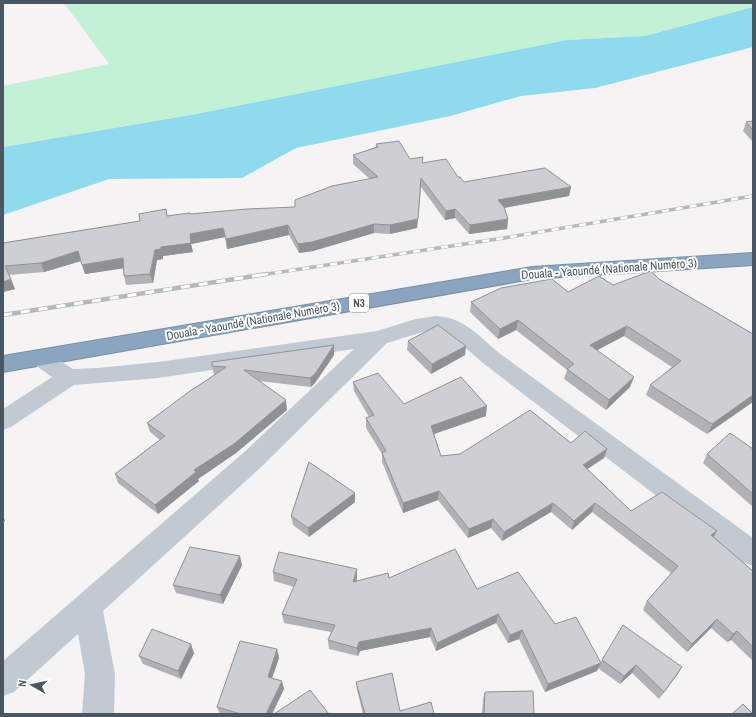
<svg xmlns="http://www.w3.org/2000/svg" width="756" height="717" font-family="'Archivo Narrow',sans-serif">
<style>
.green{fill:#c3f1d5}
.water{fill:#90daee}
.lines{fill:none;stroke-linecap:round;stroke-linejoin:round}
.highway-casing{stroke:#7690ad;stroke-width:2}
.street{fill:#c1cad2;fill-rule:evenodd}
.highway{fill:#8ba5c1;fill-rule:evenodd}
.rail-far1-casing{stroke:#b5b8bd;stroke-width:3.5}
.rail-casing{stroke:#b5b8bd;stroke-width:4.5}
.rail-far1{stroke:#fff;stroke-width:2.5;stroke-dasharray:7;stroke-linecap:butt}
.rail{stroke:#fff;stroke-width:3;stroke-dasharray:9;stroke-linecap:butt}
.wall{fill:#b0b2b7}
.shaded-wall{fill:#909195}
.building{fill:#cdcfd5;stroke:#909195}
.labels{text-anchor:middle;dominant-baseline:central;stroke-width:4;stroke-linejoin:round;paint-order:stroke}
.shield{fill:#fff;stroke:#808990;stroke-width:1}
.shield-label{font-size:11px;font-weight:bold;fill:#4a5661}
.street-label{font-size:12px;fill:#4a5661;stroke:#fff}
</style>
<rect width="100%" height="100%" fill="#f5f3f3"/>
<path class="green" d="M64,3H753V7L645,36L567,40L191,115L3,147V86L109,64Z"/>
<path class="water" d="M753,7V47L595,88L521,96L450,116L296,148L242,178L109,179L3,215V147L191,115L567,40L645,36Z"/>
<g class="lines">
<g class="highway-casing">
<path id="highway" d="M753,253V265L532,279L3,372V356L532,267Z"/>
</g>
<path class="street" d="M436,316C463,317 479,336 499,353L753,538V566L743,562L483,363L449,334L444,331H426L387,343L260,468L103,611L115,674L114,714H82L85,674L78,634L14,692L3,696V661L242,454L354,349L158,378L74,385L11,427L3,430V409L52,377L32,363L29,358L32,353L40,350L48,353L73,369L98,368L158,362L377,331L416,319Z"/>
<use href="#highway" class="highway"/>
<g class="rail-far1-casing">
<path id="rail-far1" d="M261,275L504,238L753,196"/>
</g>
<g class="rail-casing">
<path id="rail" d="M3,315L267,274"/>
</g>
<use href="#rail-far1" class="rail-far1"/>
<use href="#rail" class="rail"/>
</g>
<path class="wall" d="M753,121V142L743,131L746,122Z
M376,144L410,159L423,163L458,177L464,182L571,187L569,196L504,208L508,219L507,229L469,234L455,218L445,220L421,187L417,228L390,234L374,233L313,251L299,253L289,235L227,249L225,237L191,244L193,252L163,256V259L157,260L153,283L126,285L124,276L123,268L85,274L81,261L44,272L9,275L15,289L3,292V243L190,213V214L295,207L370,179L353,164V155L376,147Z
M659,279L753,334L707,434L646,395L650,385L672,367L624,336L597,350L630,387L606,410L564,379L567,370L516,330L498,339L470,312L471,302L568,292L613,285Z
M408,341L465,355L431,374L407,350Z
M334,345V355L315,383L311,387L259,381L287,410L236,453L198,479L199,481L158,514L118,483L115,474L160,440L150,432L147,423L195,388L215,375H214L212,366Z
M353,382L404,404L486,416L434,434L441,456L571,443L607,449L604,458L587,469L631,511L713,537L753,571V661L731,640L727,642L711,628L687,652L643,610L647,601L671,573L592,512L572,530L551,512L502,541L491,528L468,538L438,500L403,513L382,462V454L366,428V418L369,417L354,391Z
M753,449V507L703,463L707,454Z
M355,502L309,537L293,525L291,516Z
M242,565L223,604L176,593L173,585Z
M357,569V578L356,581L389,578L477,589L555,624L600,663L602,660L682,667L677,675L659,699L632,673L620,684L598,668L597,671L545,692L519,639L508,643L496,623L436,651L430,637L360,651L358,656L329,649L328,640L331,632L284,623L282,614L294,587L274,581L273,572Z
M277,649L279,658L272,678L284,689L272,714H220L217,707Z
M194,653L181,679L143,664L139,656Z
M356,682L400,711L434,714H363L357,690Z
M485,692L534,714H482L483,699Z"/>
<path class="shaded-wall" d="M421,178L417,228L390,234V225Z
M571,187L569,196L497,209L498,200Z
M455,209V218L445,220L446,211Z
M508,219L507,229L469,234L470,225Z
M374,224V233L313,251L299,253L298,244Z
M288,225L289,235L227,249L226,239Z
M223,228L225,237L191,244L193,252L163,256V259L157,260L153,283L150,274L155,250L190,234Z
M78,251L81,261L44,272L41,263Z
M123,258L126,268L85,274L82,265Z
M11,279L15,289L3,292V282Z
M518,320L516,330L498,339L500,329Z
M627,326L624,336L588,355L590,345Z
M334,345V355L315,383L311,387L310,378Z
M466,346L465,355L431,374L432,364Z
M634,377L630,387L606,410L609,400Z
M753,395V402L707,434L712,424Z
M286,400L287,410L236,453L198,479L199,481L158,514L155,505L194,470Z
M487,406L486,416L431,435V426Z
M607,449L604,458L580,474L583,465Z
M439,491L438,500L403,513V503Z
M355,493V502L309,537L308,528Z
M553,503L551,512L502,541L504,532Z
M595,503L592,512L572,530L574,521Z
M3,516L5,521L3,522Z
M493,519L491,528L468,538L469,529Z
M717,531L712,540L711,535Z
M240,556L242,565L223,604L220,595Z
M357,569V578L354,591L353,582Z
M498,614L496,623L436,651L437,643Z
M717,619L711,628L687,652L692,644Z
M431,628L430,637L360,651L358,656L357,648L359,642Z
M522,630L519,639L508,643L510,635Z
M737,631L731,640L727,642L733,634Z
M191,644L194,653L181,679L178,671Z
M277,649L279,658L270,684L268,677Z
M601,663L597,671L545,692L548,684Z
M636,665L632,673L620,684L624,676Z
M682,667L677,675L659,699L664,692Z
M282,681L284,689L272,714H266Z"/>
<path class="building" d="M753,121V130L746,122Z
M399,141L410,159L423,157L422,163L446,159L458,177H460L464,182L545,168L571,187L498,200L504,207L508,219L470,225L455,209L446,211L421,178L418,219L390,225L374,224L312,242L298,244L288,225L226,239L223,228L190,234L191,243L161,247V249L155,250L150,274L124,276L123,258L82,265L78,251L41,263L5,266L11,279L3,282V243L140,221L139,214L166,209L167,216L190,213V214L247,209L295,207V200L332,186L378,177L353,155L378,147L376,144Z
M651,271L659,279L753,334V395L712,424L650,385L681,361L627,326L590,345L634,377L609,400L567,369L574,364L518,320L500,329L471,302L501,288L552,279L568,292L599,276L613,285Z
M438,325L466,346L432,364L408,341Z
M334,345L315,374L310,378L244,370L286,400L234,444L194,470L196,472L155,505L115,474L165,436L147,423L194,388H195L226,367L212,366V362Z
M378,373L404,404L461,377L487,406L431,426L441,456L460,454L530,410L571,443L585,431L607,449L583,465L631,511L662,492L717,531L711,535L753,571V647L737,631L733,634L717,619L692,644L647,601L678,566L595,503L574,521L553,503L504,532L493,519L469,529L439,491L403,503L382,453L386,451L366,418L374,415L353,382Z
M730,433L753,449V494L707,454Z
M309,462L355,493L308,528L291,516Z
M190,547L240,556L220,595L173,585Z
M455,549L477,589L518,572L555,624L576,617L601,663L548,684L522,630L510,635L498,614L437,643L431,628L359,642L357,648L328,640L335,625L282,614L297,579L273,572L279,552L357,569L353,582L388,573L389,578Z
M623,625L682,667L664,692L636,665L624,676L602,660Z
M152,629L191,644L178,671L139,656Z
M240,641L277,649L268,677L282,681L266,714H241L217,707Z
M392,673L400,711L431,702L434,714H365L356,682Z
M310,690L329,714H274Z
M533,691L534,714H484L485,692Z
M743,704L753,714H732Z"/>
<g class="labels">
<rect class="shield" x="349" y="294" width="20" height="18" rx="3"/>
<g class="shield-label">
<text x="359" y="303">N3</text>
</g>
<g class="street-label">
<text transform="translate(609 269) rotate(-4)">Douala - Yaoundé (Nationale Numéro 3)</text>
<text transform="translate(253 321) rotate(-10)">Douala - Yaoundé (Nationale Numéro 3)</text>
</g>
</g>
<rect width="756" height="717" fill="none" stroke="#4a5661" stroke-width="8"/>
<g transform="translate(32 685) rotate(279)" stroke="#ffffff" stroke-width="3" paint-order="stroke">
<path d="M0-3L7 15L0 10L-7 15Z" fill="#4a5661"/>
<text y="-6" font-size="11" font-weight="bold" text-anchor="middle" fill="#4a5661">N</text>
</g>
</svg>
